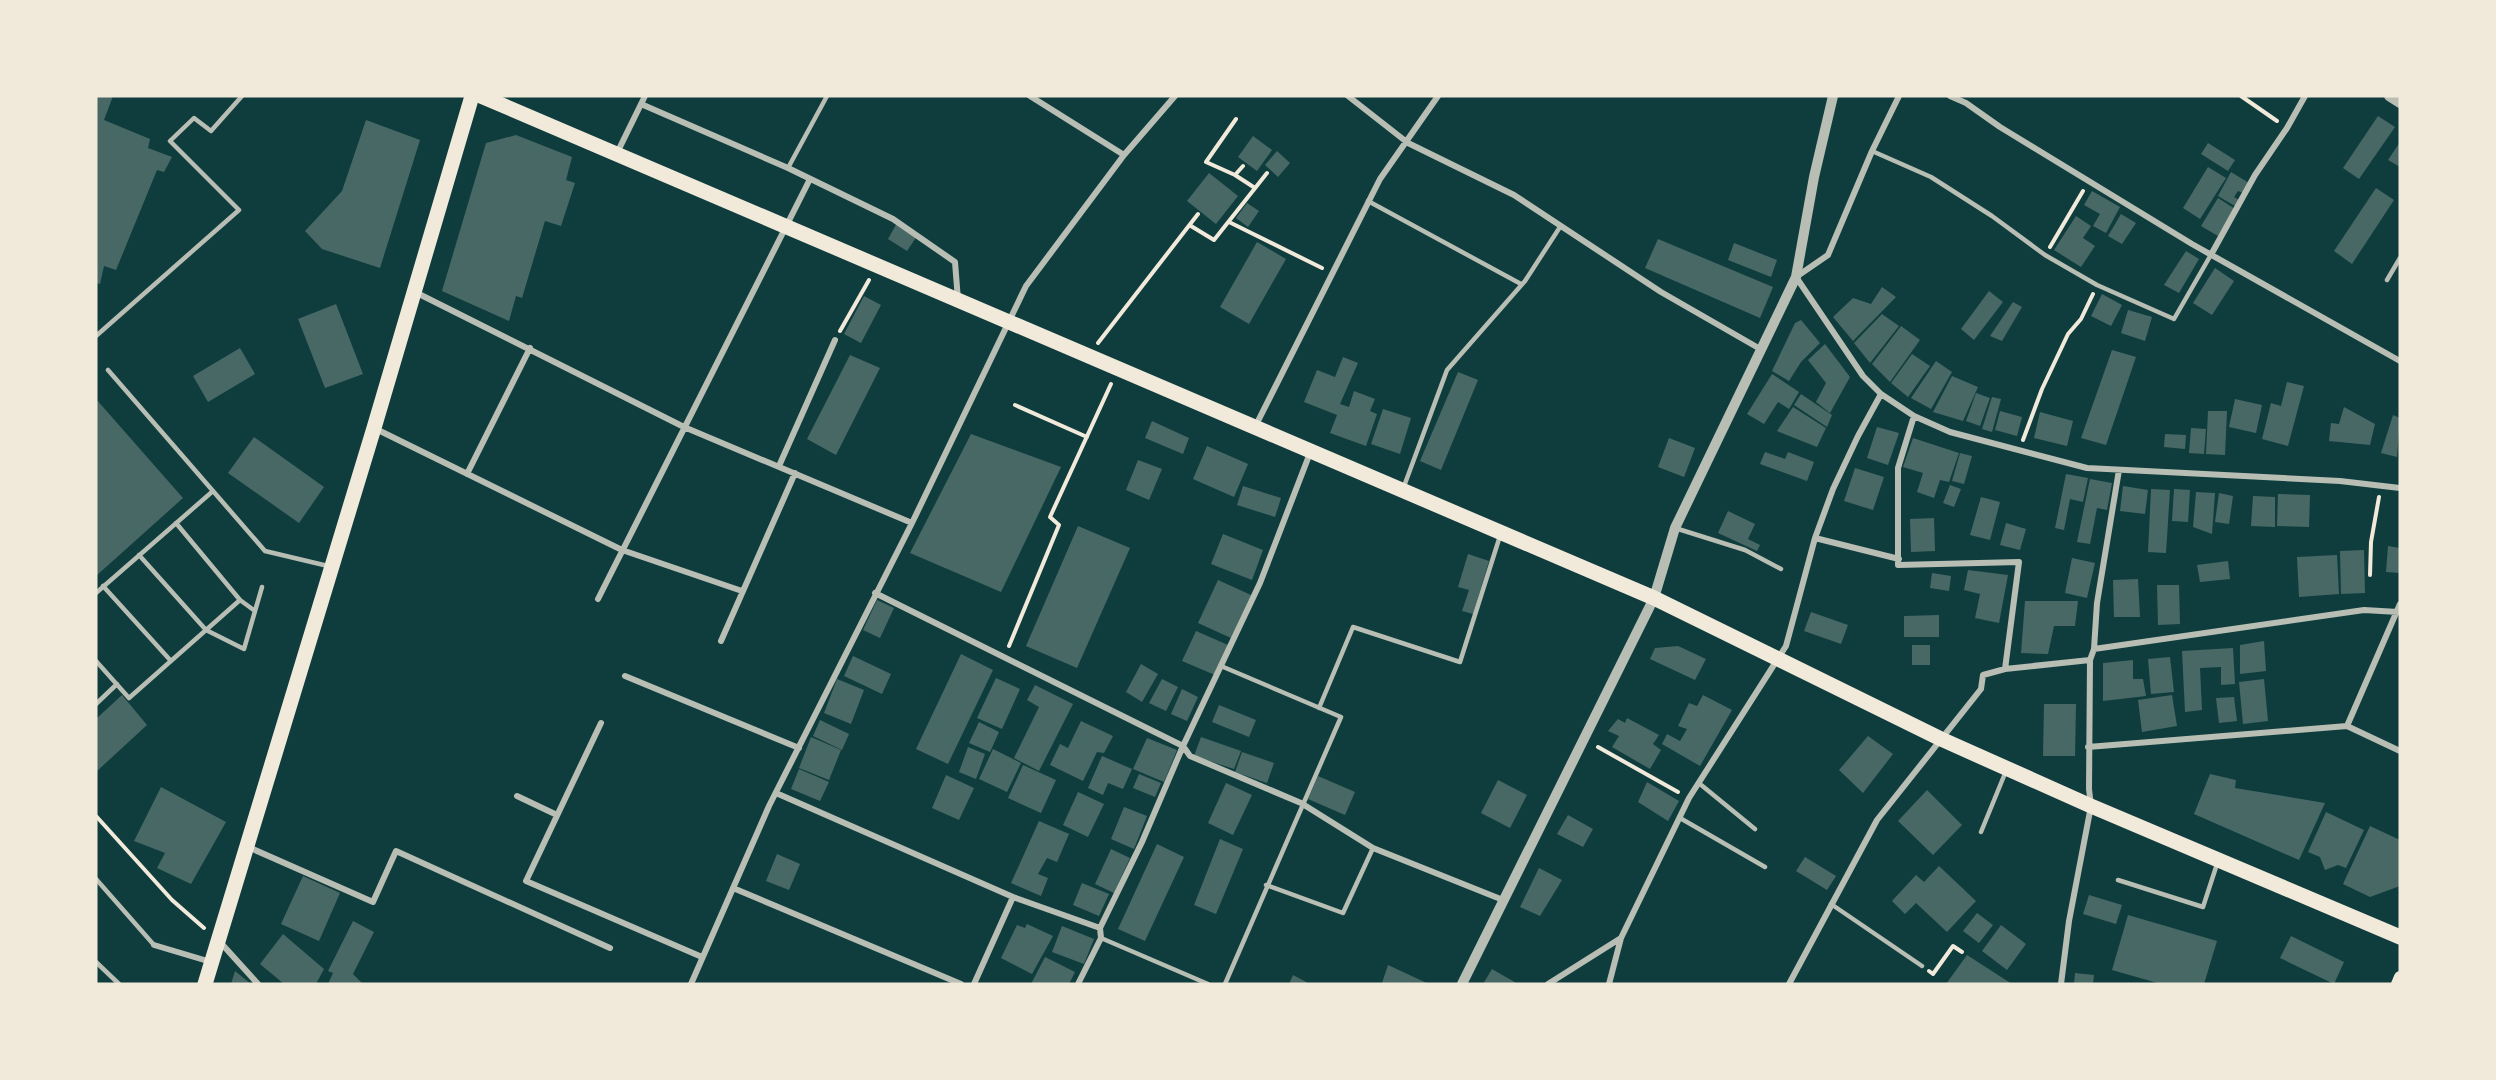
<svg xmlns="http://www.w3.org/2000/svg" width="2496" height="1080" font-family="'PT Sans',sans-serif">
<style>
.building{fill:#486865}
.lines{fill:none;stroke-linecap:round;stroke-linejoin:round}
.path{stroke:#f1e9da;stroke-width:4}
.service{stroke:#b8beb3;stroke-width:4.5}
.minor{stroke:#b8beb3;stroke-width:6}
.tertiary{stroke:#b8beb3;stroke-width:10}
.secondary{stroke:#f1e9da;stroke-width:12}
.primary{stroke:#f1e9da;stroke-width:15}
.trunk{stroke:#f1e9da;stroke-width:15}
</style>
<rect width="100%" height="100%" fill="#0f3d3e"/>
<path class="building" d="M96,96H113L104,120L150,139L148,148L172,157L164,172L157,170L116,270L104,266L100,284L96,283Z
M2378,116L2395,127L2359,179L2343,168Z
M366,120L420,140L380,268L322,249L305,231L342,191Z
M516,135L572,157L566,180L575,183L561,226L545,221L522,298L516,296L509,321L442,291L486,143Z
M1253,136L1272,150L1257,171L1238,157Z
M2400,142V167L2388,160Z
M2208,143L2235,160L2228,171L2201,154Z
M1277,151L1290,163L1278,177L1265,165Z
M2208,167L2226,178L2200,219L2183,208Z
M2231,172L2249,183L2243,193L2238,191L2234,197L2239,200L2235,206L2218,196Z
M1209,173L1238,196L1216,224L1187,201Z
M2376,188L2394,200L2352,264L2334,251Z
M2092,191L2120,207L2106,233L2093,226L2100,214L2084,205Z
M2218,198L2235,209L2218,236L2201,226Z
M1247,203L1259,211L1248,227L1236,218Z
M2121,214L2136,223L2122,244L2108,236Z
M2076,216L2091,226L2083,238L2095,246L2081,267L2054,250Z
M897,223L917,236L907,251L888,239Z
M1658,239L1773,287L1760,318L1645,268Z
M1257,242L1286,259L1249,324L1220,307Z
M1734,243L1777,260L1771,277L1728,260Z
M2186,251L2199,259L2179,293L2164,285Z
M2215,268L2234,281L2212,315L2193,303Z
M1882,287L1896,297L1853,341L1833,317L1853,298L1871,304Z
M1989,291L2003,302L1974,340L1961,329Z
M2102,294L2122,305L2111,326L2091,316Z
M864,296L881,305L861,343L844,334Z
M2013,302L2022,307L2002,341L1990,336Z
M336,304L363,374L325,388L298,319Z
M2128,310L2152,317L2145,341L2121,333Z
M1882,314L1899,326L1870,363L1854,343Z
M1801,320L1820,343L1801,362L1789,381L1772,371L1795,323Z
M1901,326L1920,340L1890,382L1872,364Z
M1825,344L1850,377L1830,413L1816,402L1826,383L1808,360Z
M240,348L255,374L208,402L193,376Z
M2112,350L2136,357L2106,445L2081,438Z
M1912,354L1930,366L1908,397L1891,383Z
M850,355L880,368L836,455L807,439Z
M1343,357L1358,363L1340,404L1349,407L1354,391L1375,399L1370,411L1377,414L1366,446L1330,433L1337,415L1304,402L1317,370L1335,377Z
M1936,361L1952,372L1931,409L1911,398Z
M1458,372L1478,380L1441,470L1420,461Z
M1772,374L1799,392L1789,409L1778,402L1764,424L1747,414Z
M1952,376L1978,387L1963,421L1933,412Z
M2287,382L2304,386L2288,446L2262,439L2271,403L2281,406Z
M1976,393L1990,398L1980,426L1966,421Z
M1801,394L1832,415L1827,427L1794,405Z
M1992,397L2001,399L1992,432L1982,429Z
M96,399L183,498L96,576Z
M2235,399L2262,405L2256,433L2229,427Z
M1793,407L1826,428L1817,447L1777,431Z
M2344,407L2375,424L2370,445L2329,441L2331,423L2339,424Z
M1383,409L1411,418L1400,454L1371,444Z
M2000,411L2022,417L2017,436L1995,430Z
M2208,411H2227L2225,455L2206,454Z
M2040,412L2073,421L2067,446L2034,438Z
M2393,415L2400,418L2397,457L2381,453Z
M1152,421L1189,438L1183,454L1145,438Z
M1877,427L1899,433L1888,465L1867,458Z
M2191,428L2206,429L2204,454L2189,453Z
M971,434L1061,467L1001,592L910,553Z
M2165,434L2186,435L2185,449L2164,447Z
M254,437L324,487L299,523L228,473Z
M1669,438L1695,448L1684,477L1658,467Z
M1913,438L1959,453L1949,482L1940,480L1934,498L1917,492L1923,473L1903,467Z
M1207,446L1248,464L1234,497L1193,479Z
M1765,452L1785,459L1788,452L1814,462L1807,481L1760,464Z
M1960,453L1972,456L1964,484L1952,481Z
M1138,460L1162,469L1149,500L1126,490Z
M1855,468L1884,477L1873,510L1844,501Z
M2066,474L2088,478L2083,502L2070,499L2064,530L2055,528Z
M2090,479L2112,483L2107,510L2097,508L2090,544L2077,542Z
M1950,485L1961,489L1954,507L1943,503Z
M1243,486L1281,498L1275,517L1237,505Z
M2123,486L2148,490L2145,514L2120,511Z
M2151,489L2170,490L2166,553L2148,552Z
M2174,489L2190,490L2188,522L2172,521Z
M2196,492L2215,493L2212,534L2193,527Z
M2219,493L2233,496L2229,524L2215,522Z
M2278,494L2310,495L2309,527L2277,526Z
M2253,496L2275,497V527L2251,526Z
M1981,497L2000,502L1990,540L1970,535Z
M1728,511L1755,524L1748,539L1760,545L1757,551L1718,533Z
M1934,518L1935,551L1911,552L1910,519Z
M2006,523L2026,529L2020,550L2000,545Z
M1078,526L1130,548L1077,668L1026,646Z
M1223,534L1263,550L1252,580L1211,564Z
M2388,546L2400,548V573L2386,572Z
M2364,550L2365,593L2341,594L2340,551Z
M1468,554L1489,561L1473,614L1462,611L1469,590L1458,587Z
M2337,555L2339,594L2299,597L2297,557Z
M2072,558L2095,563L2087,598L2065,593Z
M2228,561L2230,579L2200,582L2197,565Z
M1968,570L2008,575L1999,623L1975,618L1980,594L1964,590Z
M1932,573L1951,576L1949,591L1930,588Z
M2138,579L2140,617H2114L2113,580Z
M1218,580L1251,595L1231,638L1198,623Z
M2157,585H2179L2180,624L2158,625Z
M877,600L894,608L880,638L863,630Z
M2025,601H2078L2075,626H2054L2048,654L2021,653Z
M1811,612L1848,625L1841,644L1804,631Z
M1939,615V637H1904V616Z
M1196,631L1228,645L1215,675L1182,661Z
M2264,641L2266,671L2240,674V645Z
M1912,645H1930V665H1912Z
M1678,646L1706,659L1695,680L1650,659L1655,648Z
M2233,648L2235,684L2221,685V667L2200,668L2202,710L2185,712L2182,651Z
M961,654L993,670L948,764L916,749Z
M853,656L891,674L882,694L844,676Z
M2170,657L2174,692L2151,694L2148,659Z
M2133,660V679H2143L2146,696L2103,701V663Z
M1141,664L1158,674L1142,702L1126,692Z
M996,678L1020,689L1002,729L977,718Z
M837,679L864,690L851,724L824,713Z
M1162,679L1178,687L1166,711L1149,703Z
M2264,679L2268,721L2243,724L2239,682Z
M1035,685L1073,704L1039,771L1014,758L1039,707L1027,700Z
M1182,689L1198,697L1187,721L1171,714Z
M122,695L147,725L96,772V719Z
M1703,695L1732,710L1700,766L1662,744L1667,734L1680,741L1687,729L1678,726L1689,703L1697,706Z
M2172,695L2177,726L2142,732L2138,700Z
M2234,697L2237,721L2219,723L2216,698Z
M2044,704H2076L2075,756H2043Z
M1219,705L1256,720L1249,737L1212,722Z
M1627,718L1659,735L1653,744L1661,750L1650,769L1612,747L1619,736L1608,731L1618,719L1625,723Z
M820,720L849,734L842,750L813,736Z
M1081,721L1113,736L1104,753L1097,752L1083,781L1050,765L1060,744L1068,748Z
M979,722L999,732L990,752L969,743Z
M1868,736L1893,754L1863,793L1839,770Z
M811,737L841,750L829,780L799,768Z
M1201,737L1241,751L1234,769L1194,756Z
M1147,738L1177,750L1164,782L1133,769Z
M968,747L985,754L976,779L959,772Z
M993,749L1021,763L1007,792L979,779Z
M1242,752L1274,763L1267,783L1235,772Z
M1102,756L1132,769L1123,789L1108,783L1103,795L1088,788Z
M1023,765L1056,780L1041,813L1008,798Z
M799,769L829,782L820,801L791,789Z
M1139,774L1161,783L1155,797L1133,788Z
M2210,774L2236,780L2235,788L2325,803L2299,860L2194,814Z
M946,775L974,788L959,820L932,808Z
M1318,776L1355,792L1345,815L1308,799Z
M1498,780L1527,795L1510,828L1481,813Z
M1647,782L1679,801L1668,821L1638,802Z
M1226,783L1252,795L1233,835L1208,823Z
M161,787L226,822L191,884L157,868L165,853L134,841Z
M1927,790L1962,825L1933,855L1898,821Z
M1078,792L1104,804L1088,837L1063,825Z
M1124,807L1147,816L1134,849L1111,839Z
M2326,812L2364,830L2346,868L2338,865L2325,870L2320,857L2308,852Z
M1568,815L1593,829L1583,847L1557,834Z
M1039,821L1069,834L1057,862L1047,858L1038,874L1048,878L1041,896L1011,883Z
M2370,826L2400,840V886L2370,897L2343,884Z
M1220,839L1243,849L1216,914L1194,905Z
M1157,844L1184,857L1145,941L1118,929Z
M1111,849L1130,858L1114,893L1095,884Z
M777,854L800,864L789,890L766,881Z
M1805,857L1836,876L1827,890L1796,871Z
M1939,866L1976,901L1947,932L1916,903L1905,914L1892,901L1916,875L1924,882Z
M1539,868L1562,880L1540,916L1520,907Z
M303,876L340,893L319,941L281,924Z
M1082,883L1109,894L1099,916L1073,905Z
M2089,895L2122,905L2116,924L2083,914Z
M1977,913L1993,925L1979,943L1963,931Z
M2128,915L2217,941L2204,984H2161L2112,970Z
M353,921L374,932L353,974L363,984H328L333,973L328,971Z
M1027,924L1053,936L1032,974L1001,958L1017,925L1025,928Z
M2001,925L2026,944L2007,970L1982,951Z
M1062,926L1094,939L1084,964L1052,952Z
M283,934L324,969L316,984H284L260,964Z
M2291,936L2344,962L2334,984L2280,958Z
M1967,955L2012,984H1946Z
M1045,957L1075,972L1069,984H1031Z
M1388,965L1429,984H1385L1382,983Z
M1492,969L1518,984H1483Z
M235,971L251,984H231Z
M2075,973L2094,975L2093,984H2074Z
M1293,975L1310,984H1289Z"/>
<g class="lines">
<path class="path" d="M2241,96L2277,121
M1243,166L1235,175L1255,188
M1235,175L1206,162L1236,119
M1229,222L1322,268
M1191,226L1214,240L1267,173
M2050,247L2083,191
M840,331L869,280
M1098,343L1198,214
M1015,405L1087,437
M2023,440L2042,389L2068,334L2081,319L2093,294
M2370,575L2371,542L2379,497
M1009,646L1059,525L1050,517L1111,384
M1598,747L1678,792
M96,816L172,900L204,928
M1929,971L1933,974L1953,946L1962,952"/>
<path class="service" d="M1872,151L1931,177L1992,216L2045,255L2097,285L2174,319L2212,253
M788,168L827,96
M1368,201L1521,284
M2387,280L2400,258
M96,336L239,210L170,141L194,118L211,131L242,96
M1403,489L1447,370L1525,281L1560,227
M213,491L265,551L328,566
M176,523L240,600
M1675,528L1745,550L1781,569
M139,555L206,630L244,649L262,587
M103,586L171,661
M96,593L213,491L108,370
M96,661L129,698L240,600L255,611
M1221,666L1341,717L1225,984
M96,704L117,684
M1319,708L1353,627L1460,662L1500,536
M1700,784L1755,829
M1680,818L1765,867
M1981,832L2006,771
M96,879L154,945
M2118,880L2203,907L2217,864
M1266,885L1343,913L1373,848
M1831,904L1922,966
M1101,938L1208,984
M96,962L119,984"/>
<path class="minor" d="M1030,96L1124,155
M1348,96L1408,143L1514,195L1661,292L1762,350
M1899,96L1872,151L1828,255L1796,277L1863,376L1881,394L1914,416L1950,432L2087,468L2340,481L2400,488
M1950,96L1966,103L2000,127L2192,244L2400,361
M641,104L788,168L893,219L955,262L958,300
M617,153L645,96
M2212,253L2255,175L2287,128L2305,96
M415,292L684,427L912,523
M1914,416L1898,468V565L2019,562L2005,669
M1256,425L1380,179L1438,96
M376,429L622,550L742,591
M779,466L835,340
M467,474L530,348
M1815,538L1899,559
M875,593L1183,746L1190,756L1301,803L1373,848L1503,900
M598,599L810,179
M721,641L795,473
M2094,649L2364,610L2398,612
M625,676L799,748
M601,723L526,881L702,957
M2347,726L2400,604
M2088,747L2347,726L2400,751
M776,793L1013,897L1100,928
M517,796L557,815
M248,847L373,902L396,851L610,948
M733,888L961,984
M220,942L258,984
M154,945L211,962
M691,984L769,806L912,523L1026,286L1124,155L1175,96
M974,984L1013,897
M1078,984L1101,938L1100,928L1142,842L1183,746L1260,583L1310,453
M1548,984L1621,938
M1609,984L1621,938L1689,798L1786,646L1815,538L1833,489L1858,436L1881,394
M1789,984L1877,820L1981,689L1983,675L2005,669L2090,660
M2061,984L2069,921L2091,806L2089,789L2090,660L2094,649L2097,603L2119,470"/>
<path class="tertiary" d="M2389,96L2400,103
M1462,984L1654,598L1675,528L1796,277L1814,177L1833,96"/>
<path class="secondary" d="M2397,984L2400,977"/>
<path class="primary" d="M481,96L1654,598L1941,739L2091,806L2400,937"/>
<path class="trunk" d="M205,984L374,428L472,96"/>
</g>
<rect width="2496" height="1080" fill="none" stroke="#f1e9da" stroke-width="195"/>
</svg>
